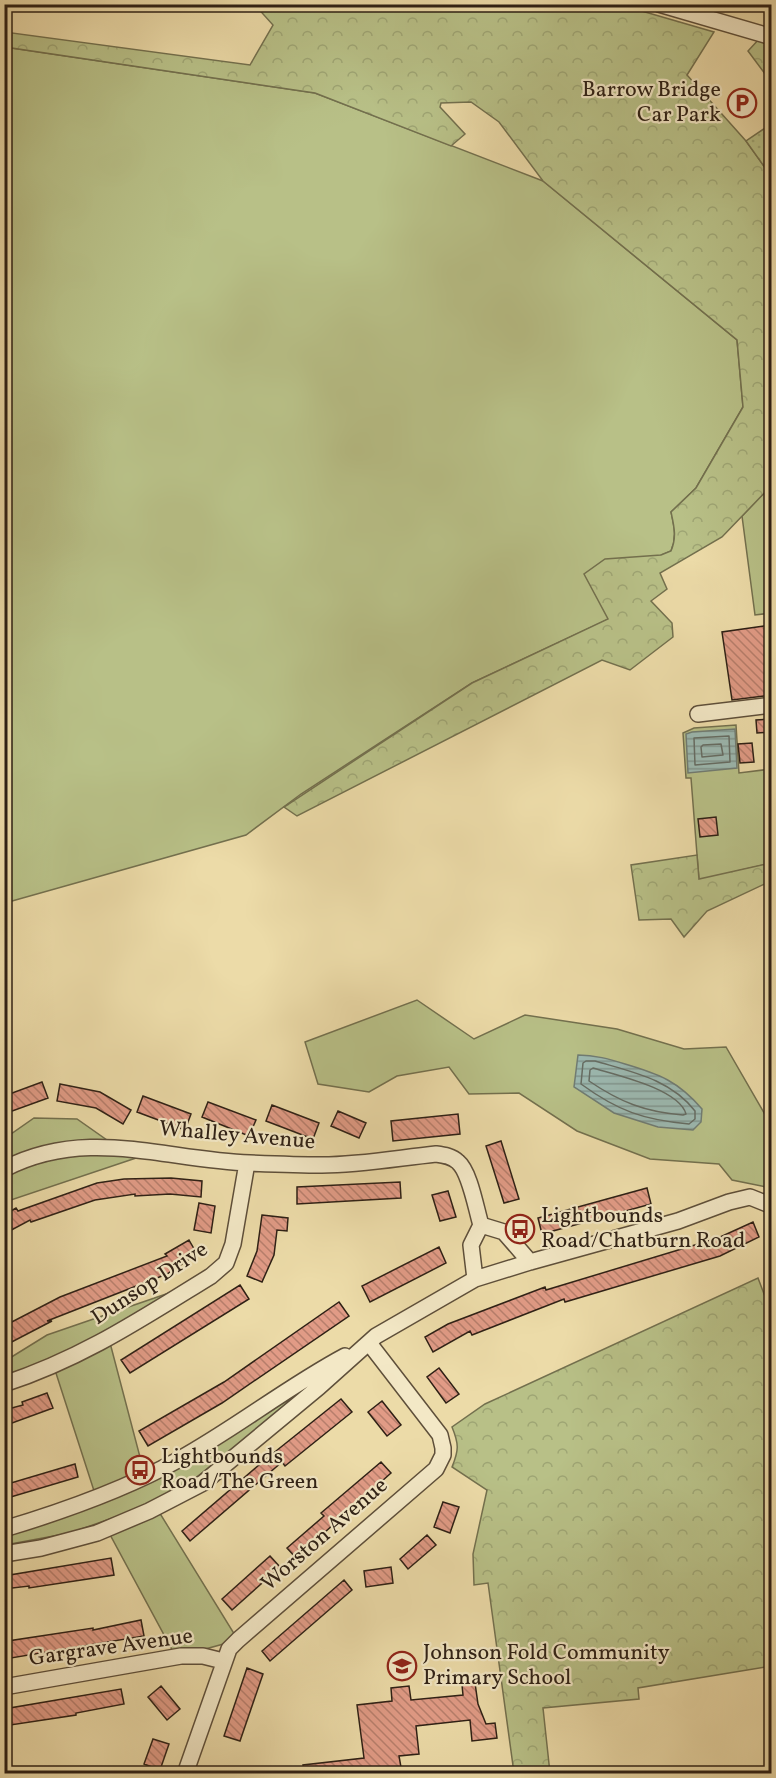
<svg xmlns="http://www.w3.org/2000/svg" width="776" height="1778" font-family="Vollkorn,serif">
<style>
.green{fill:#b8c087;stroke:#73704e;stroke-width:1.5}
.forest{fill:url(#forest-crowns);stroke:#73704e;stroke-width:1.5}
.park{fill:url(#park-dots);stroke:#73704e;stroke-width:1.5}
.water{fill:url(#water-rules);stroke:#707c73;stroke-width:1.5}
.lines{fill:none;stroke-linecap:round;stroke-linejoin:round}
.shore{stroke:#656c63;stroke-width:1.5}
.building{fill:url(#building-back-hatch);stroke:#2e2015;stroke-width:1.5}
.minor-casing{stroke:#5e4f3a;stroke-width:18}
.minor{stroke:#f3e8c6;stroke-width:15}
.labels{text-anchor:middle;dominant-baseline:central;stroke-width:4.5;stroke-linejoin:round;paint-order:stroke}
.poi-label{font-size:22px;fill:#2e2015;stroke:#f3e8c6;text-anchor:start}
.street-label{font-size:22px;fill:#2e2015;stroke:#f3e8c6}
</style>
<defs>
<pattern id="forest-crowns" width="20" height="18" patternUnits="userSpaceOnUse" patternTransform="scale(1.5)"><rect width="20" height="18" fill="#b8c087"/><path d="M2 6a3 3 0 1 1 6 0M12 15a3 3 0 1 1 6 0" fill="none" stroke="#9ea574"/></pattern>
<pattern id="park-dots" width="8" height="8" patternUnits="userSpaceOnUse" patternTransform="scale(1.5)"><rect width="8" height="8" fill="#b8c087"/><path d="M2 2h.1M6 6h.1" fill="none" stroke="#9ea574" stroke-width="1.8" stroke-linecap="round"/></pattern>
<pattern id="water-rules" width="6" height="5" patternUnits="userSpaceOnUse" patternTransform="scale(1.5)"><rect width="6" height="5" fill="#9cb9b1"/><path d="M0 2.5h6" fill="none" stroke="#80968f"/></pattern>
<pattern id="building-back-hatch" width="6" height="6" patternUnits="userSpaceOnUse" patternTransform="scale(1.5)"><rect width="6" height="6" fill="#e19b86"/><path d="M-1 5l2 2M0 0l6 6M5-1l2 2" fill="none" stroke="#b77e6c"/></pattern>
</defs>
<rect width="100%" height="100%" fill="#ecdba8"/>
<filter id="stains"><feTurbulence type="fractalNoise" baseFrequency=".00333" numOctaves="4"/><feColorMatrix values="0 0 0 0 .2 0 0 0 0 .09 0 0 0 0 .02 0 0 0 .5 -.17"/></filter>
<radialGradient id="worn" r=".72"><stop offset=".6" stop-color="#630" stop-opacity="0"/><stop offset="1" stop-color="#630" stop-opacity=".3"/></radialGradient>
<path class="green" d="M5,47L315,93L543,181L737,340L743,407L696,488L671,512C674,526 677,537 671,551L661,555L609,619L472,683L301,794L246,835L5,903Z
M771,486V613L755,615L742,516Z
M736,725L739,773L771,769V863L699,880L691,778H686L683,733L694,728Z
M417,1000L474,1039L525,1015L617,1029L684,1049L726,1047L771,1125V1188L732,1180L719,1164L650,1159L577,1131L519,1093L469,1094L449,1067L397,1076L369,1092L318,1084L305,1042Z
M34,1118L77,1119L117,1147L154,1152L5,1202L4,1139Z
M201,1282L109,1339L145,1476L96,1497L54,1367L5,1380V1361L47,1335Z
M316,1378L319,1381L193,1480L158,1502L70,1533L5,1545V1534L101,1502Z
M156,1507L238,1640L176,1657L107,1529Z"/>
<path class="forest" d="M254,4L621,5L714,32L687,75L746,141L771,176V486L722,537L660,573L667,589L651,601L672,623L673,637L630,670L602,660L297,816L284,807L472,683L608,619L584,574L605,559L661,555L671,551C677,537 674,526 671,512L696,488L743,407L737,340L543,181L499,122L471,102L441,103L440,107L465,134L451,146L315,93L5,47V32L250,65L273,25Z
M771,26V82L748,51Z
M697,855L699,879L771,863V881L707,911L684,937L671,919L639,920L631,865Z
M758,1278L772,1315L771,1666L638,1688L639,1699L543,1708L550,1773H514L488,1583L474,1585L473,1554L487,1490L452,1467C459,1450 459,1444 452,1427L485,1404Z"/>
<path class="park" d="M771,124V176L746,141Z"/>
<path class="water" d="M735,729L737,768L688,773L686,734L692,732Z
M578,1055C595,1055 609,1059 625,1064C659,1074 678,1081 702,1109L701,1122L693,1130L658,1127L614,1113L574,1087Z"/>
<g class="lines">
<path class="shore" d="M729,736L730,762L695,765L694,738Z
M703,745L721,744L723,755L702,757L701,747Z
M586,1061H595C632,1072 670,1079 695,1111V1119L689,1124C644,1120 618,1111 581,1084L583,1063Z
M593,1068C616,1075 679,1089 686,1114L683,1115C645,1112 620,1102 589,1081L590,1070Z"/>
</g>
<path class="building" d="M771,625V695L732,700L722,632Z
M771,719V732L757,733L756,720Z
M752,743L754,762L740,763L738,744Z
M716,817L718,835L700,837L698,819Z
M42,1082L48,1098L4,1114V1096Z
M60,1084L100,1092L131,1110L123,1124L96,1108L57,1101Z
M143,1096L191,1114L185,1130L137,1112Z
M208,1102L256,1120L249,1136L202,1117Z
M272,1105L319,1123L313,1139L266,1121Z
M338,1111L366,1123L359,1138L331,1126Z
M458,1114L460,1134L393,1141L391,1121Z
M501,1141L519,1199L504,1203L486,1146Z
M171,1178L202,1181L201,1197L170,1194L135,1196V1194L95,1200L31,1222L30,1220L4,1234V1215L16,1208L18,1211L97,1183L124,1179Z
M400,1182L401,1198L297,1204V1187Z
M647,1188L651,1204L542,1234L538,1218Z
M448,1191L456,1217L440,1221L432,1195Z
M199,1203L215,1206L211,1233L194,1230Z
M262,1215L288,1218L287,1231L277,1230L274,1255L262,1282L247,1276L257,1251Z
M753,1222L759,1237L720,1256L565,1302L564,1299L472,1335L470,1331L433,1352L425,1337L448,1324L545,1287L546,1290L718,1238Z
M189,1240L197,1254L167,1274L47,1321H52L4,1346V1326L60,1297L167,1256L165,1254Z
M439,1247L446,1263L370,1302L362,1286Z
M240,1285L249,1299L130,1373L121,1360Z
M339,1302L349,1316L222,1403L148,1446L139,1431L224,1382Z
M439,1368L459,1394L446,1403L427,1377Z
M47,1393L53,1408L4,1426V1410L23,1405L22,1402Z
M341,1399L352,1412L285,1466L282,1462L190,1541L182,1531L266,1459Z
M382,1401L401,1425L387,1436L368,1412Z
M381,1462L391,1473L296,1558L287,1548L324,1516L321,1513Z
M75,1464L78,1477L4,1499V1485Z
M443,1502L459,1507L450,1533L434,1527Z
M427,1535L436,1545L408,1569L400,1559Z
M270,1556L280,1567L232,1610L222,1599Z
M111,1558L114,1575L29,1588V1586L4,1589V1576Z
M391,1567L393,1583L366,1587L364,1571Z
M344,1580L352,1590L270,1661L262,1651Z
M141,1620L144,1636L11,1658L8,1641L93,1628V1630Z
M247,1668L263,1674L240,1741L224,1736Z
M475,1683L478,1704L486,1724L495,1723L497,1738L472,1741L470,1720L416,1726L419,1754L399,1756L402,1773H304L303,1765L364,1758L357,1705L392,1701L391,1688L409,1686L411,1700L463,1695L462,1685Z
M161,1686L180,1709L167,1720L148,1697Z
M121,1689L124,1704L76,1713V1715L4,1726V1709Z
M153,1739L169,1744L160,1770L144,1764Z"/>
<g class="lines">
<g class="minor-casing">
<path id="minor" d="M659,4L772,37
M698,714L772,705
M4,1169C87,1126 164,1160 250,1163C274,1164 298,1165 322,1165C360,1165 398,1158 436,1154C444,1155 452,1156 458,1162C470,1172 476,1209 481,1225L471,1245L475,1279
M481,1225L504,1232L530,1262
M4,1384C83,1358 141,1319 211,1276L226,1263L233,1244L247,1163
M4,1529C64,1511 124,1490 178,1460C236,1428 287,1387 345,1356
M4,1554L41,1548L97,1533L149,1511L203,1483L319,1387L376,1336L475,1279L530,1262L678,1221L729,1202L750,1197L770,1205
M4,1687L181,1656H203L223,1661
M185,1774L229,1649L238,1640L436,1469L443,1455V1448L440,1435L369,1343"/>
</g>
<use href="#minor" class="minor"/>
</g>
<defs>
<g id="parking-ring" transform="scale(1.5)"><circle r="9.5" fill="#f3e8c6" stroke="#8f2418" stroke-width="1.5"/><path d="M-3.5-5.5H1a3.5 3.5 0 0 1 0 7H-1V5.5H-3.5ZM-1-3.4V-.6H.8a1.4 1.4 0 0 0 0-2.8Z" fill="#8f2418"/></g>
<g id="bus-ring" transform="scale(1.5)"><circle r="9.5" fill="#f3e8c6" stroke="#8f2418" stroke-width="1.5"/><path d="M-5-6H5V4H4V6H2V4H-2V6H-4V4H-5ZM-3.5-4V0h7V-4ZM-3.5 1.2v1.5H-2V1.2ZM2 1.2v1.5H3.5V1.2Z" fill="#8f2418"/></g>
<g id="school-ring" transform="scale(1.5)"><circle r="9.5" fill="#f3e8c6" stroke="#8f2418" stroke-width="1.5"/><path d="M0-5L7-2L0 1L-7-2ZM-4 1L0 2.5L4 1V4Q0 6-4 4Z" fill="#8f2418"/></g>
</defs>
<g fill-rule="evenodd">
<use href="#parking-ring" x="742" y="103"/>
<use href="#bus-ring" x="520" y="1229"/>
<use href="#bus-ring" x="140" y="1470"/>
<use href="#school-ring" x="402" y="1666"/>
</g>
<g class="labels">
<g class="poi-label">
<text x="721" y="90" text-anchor="end">Barrow Bridge<tspan x="721" dy="25">Car Park</tspan></text>
<text x="541" y="1216">Lightbounds<tspan x="541" dy="25">Road/Chatburn Road</tspan></text>
<text x="161" y="1457">Lightbounds<tspan x="161" dy="25">Road/The Green</tspan></text>
<text x="423" y="1653">Johnson Fold Community<tspan x="423" dy="25">Primary School</tspan></text>
</g>
<g class="street-label">
<text transform="translate(237 1136) rotate(5)">Whalley Avenue</text>
<text transform="translate(150 1284) rotate(-33)">Dunsop Drive</text>
<text transform="translate(325 1535) rotate(-41)">Worston Avenue</text>
<text transform="translate(111 1648) rotate(-8)">Gargrave Avenue</text>
</g>
</g>
<rect width="776" height="1778" fill="none" stroke="#ecdba8" stroke-width="24"/>
<rect x="6" y="6" width="764" height="1766" fill="none" stroke="#2e2015" stroke-width="3"/>
<rect x="12" y="12" width="752" height="1754" fill="none" stroke="#2e2015" stroke-width="1.5"/>
<rect width="100%" height="100%" filter="url(#stains)"/>
<rect width="100%" height="100%" fill="url(#worn)"/>
</svg>
